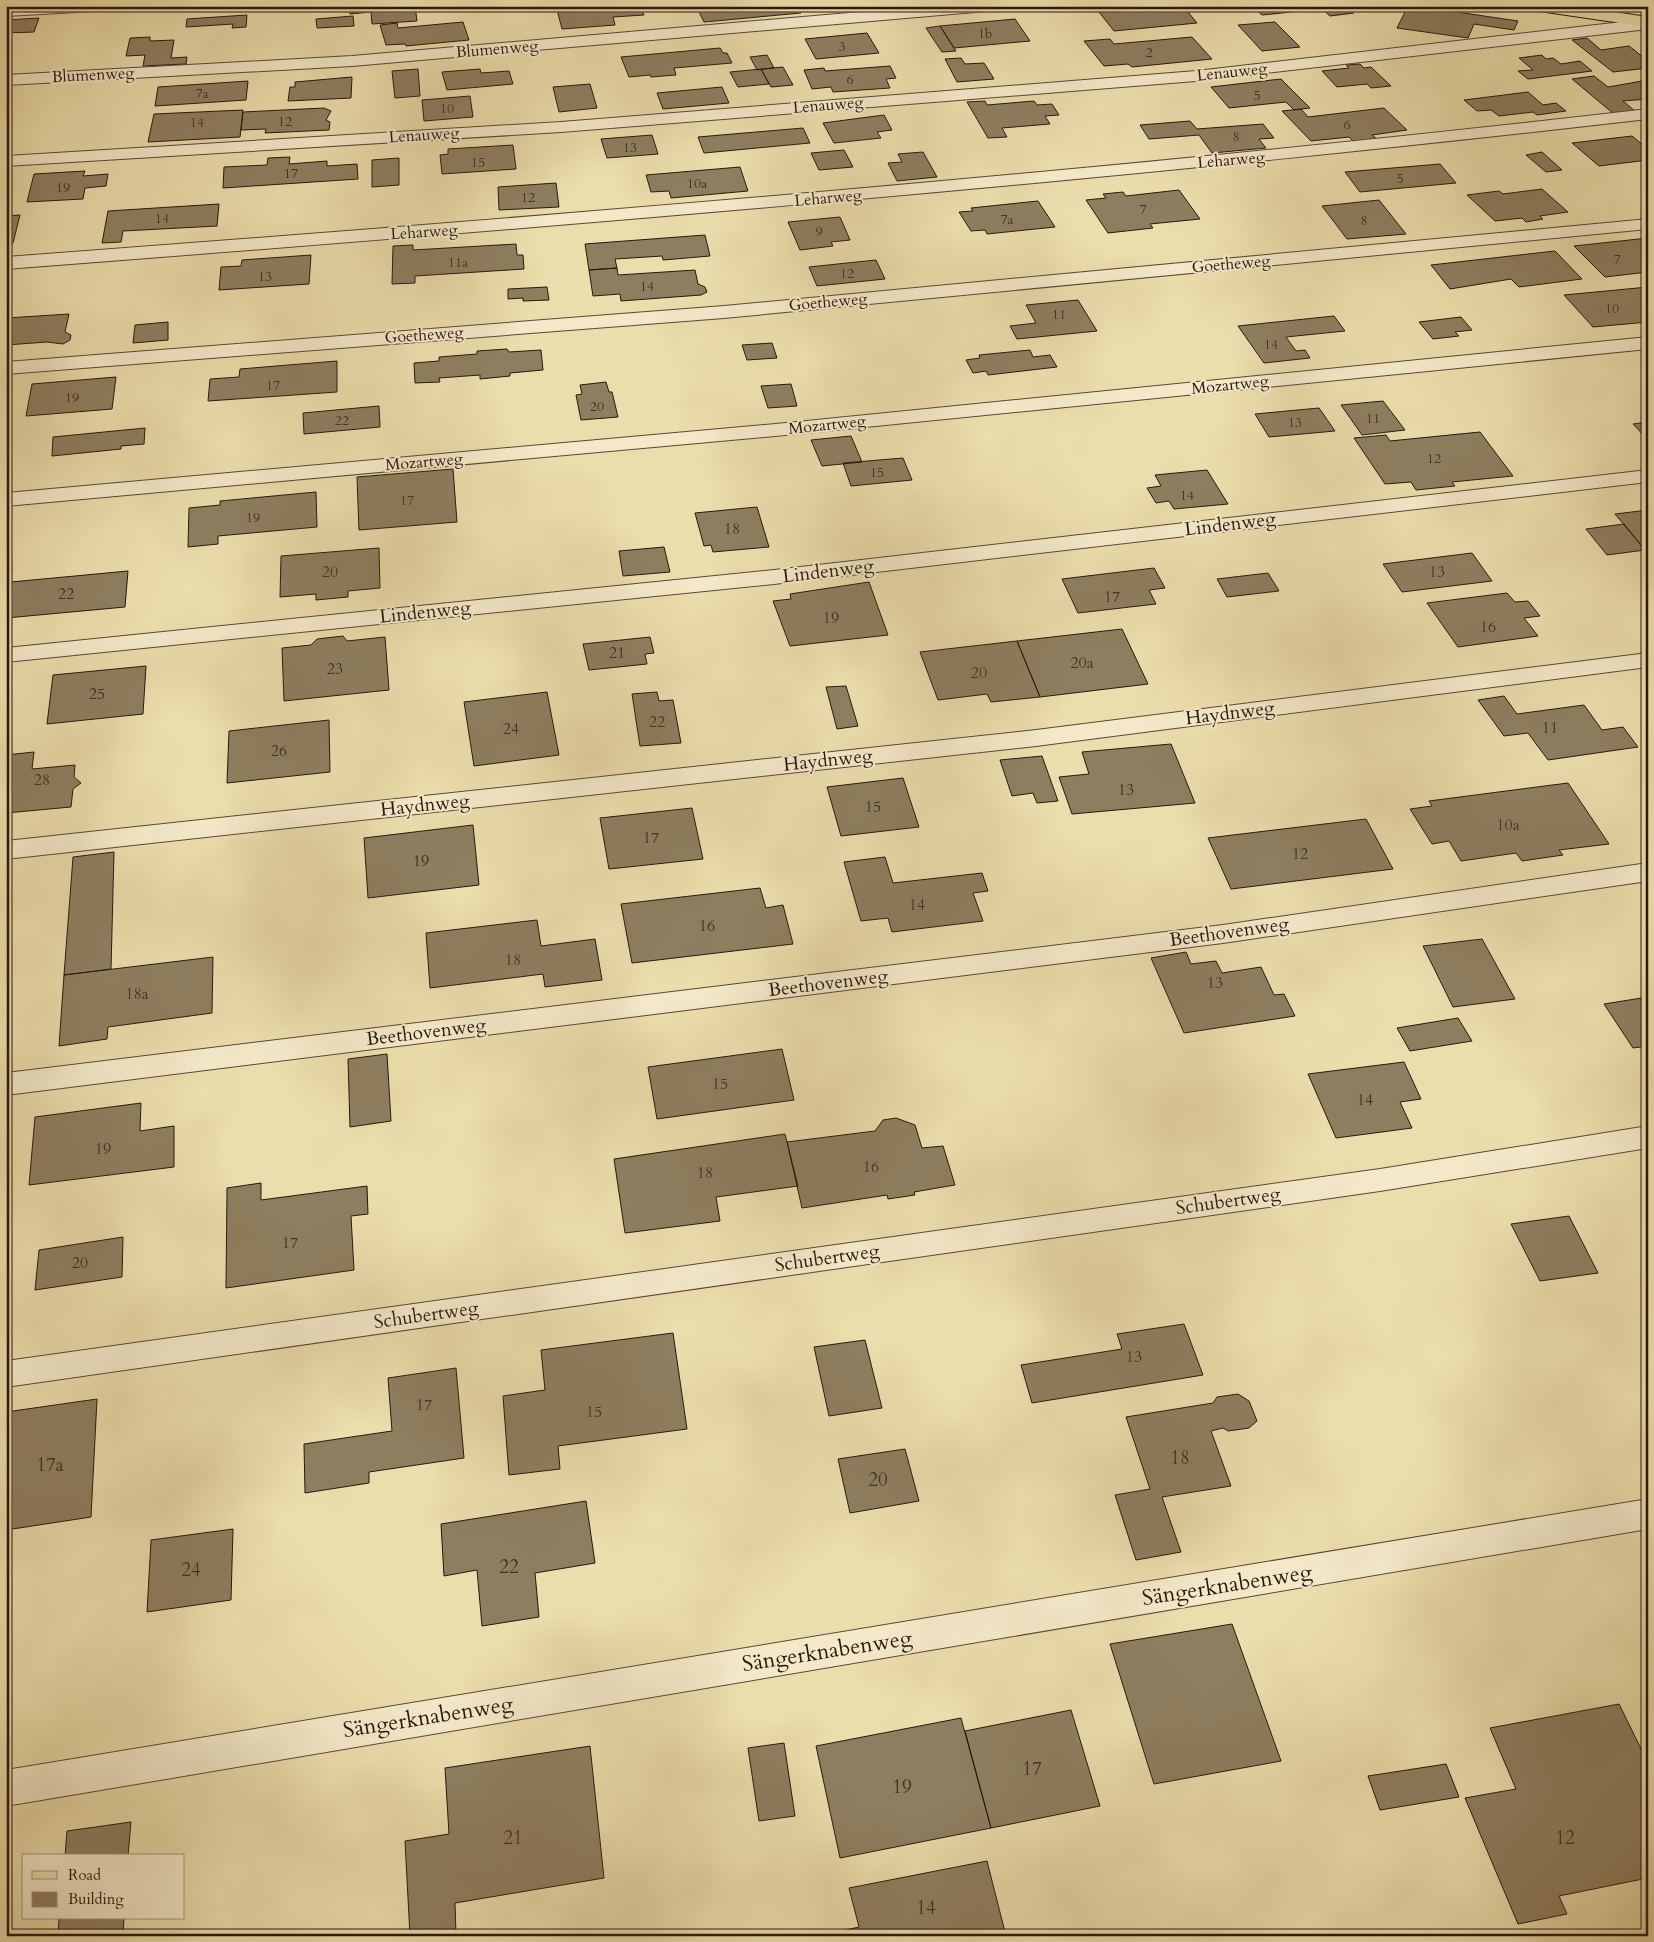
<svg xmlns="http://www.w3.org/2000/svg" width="1654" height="1942" font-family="Cardo,serif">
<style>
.building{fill:#8e7e60;stroke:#28170e}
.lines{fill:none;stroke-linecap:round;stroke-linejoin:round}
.minor-casing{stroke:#594836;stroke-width:2}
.major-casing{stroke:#28170e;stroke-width:2}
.minor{fill:#f3e9c9;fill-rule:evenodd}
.major{fill:#ecddac;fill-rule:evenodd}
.labels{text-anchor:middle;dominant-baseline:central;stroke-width:4;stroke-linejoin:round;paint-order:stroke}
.far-number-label{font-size:14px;fill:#423122}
.far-street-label{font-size:16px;fill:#28170e;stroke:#f3e9c9}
.number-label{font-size:16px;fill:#423122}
.street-label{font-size:19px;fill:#28170e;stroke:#f3e9c9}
.near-number-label{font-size:19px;fill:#423122}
.near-street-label{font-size:22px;fill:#28170e;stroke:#f3e9c9}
</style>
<rect width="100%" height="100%" fill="#ecddac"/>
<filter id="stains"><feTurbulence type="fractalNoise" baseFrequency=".004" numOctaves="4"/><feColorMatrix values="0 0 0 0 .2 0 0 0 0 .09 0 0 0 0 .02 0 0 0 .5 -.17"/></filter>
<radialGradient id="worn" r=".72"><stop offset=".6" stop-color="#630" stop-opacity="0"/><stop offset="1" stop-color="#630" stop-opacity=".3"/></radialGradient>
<path class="building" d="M349,6H415L417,21L372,24L371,12L350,14Z
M556,6H640L644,15L613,17L615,25L562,29Z
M696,6H797L801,13L704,22Z
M1163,6H1183L1197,23L1114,31L1099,12Z
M1252,6H1319L1322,9L1262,15Z
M1319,6H1347L1354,13L1330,16Z
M1408,6H1416L1518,21L1514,30L1474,24L1468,38L1397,28Z
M247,15L246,27L232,28L233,24L186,27L187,19Z
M353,16L354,26L317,28L316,19Z
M39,18L34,32L6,33V20Z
M1015,19L1030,41L954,48L940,26Z
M463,22L469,40L406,46L405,44L386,45L380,25L397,23L398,28Z
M1275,22L1300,47L1262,51L1238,25Z
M940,26L954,48L956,51L942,52L926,28Z
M867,33L879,53L816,59L805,39Z
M150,37V41L174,40L171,58L187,57L186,64L143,66L145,55L126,56L130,38Z
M1192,37L1212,59L1132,67L1128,64L1104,66L1084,41L1110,39L1114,44Z
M1587,38L1601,50L1629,46L1648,61V68L1613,72L1572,40Z
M720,48L723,53H727L732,63L674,68L676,75L651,77L650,75L629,77L621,57Z
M767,55L774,68L757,70L750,57Z
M1542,55L1546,59L1553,58L1561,64L1580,61L1592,71L1528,79L1518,71L1533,70L1519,58Z
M961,58L965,64L984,63L994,79L957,82L945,59Z
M1360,64L1364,68L1371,67L1391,86L1371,88L1367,84L1337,87L1322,71L1349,68L1346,65Z
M890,66L896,78L886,79L890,88L833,92L831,87L812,89L804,70L824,68L825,71Z
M783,67L793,85L771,87L761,69Z
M418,69L420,96L395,98L392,71Z
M480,69L481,73L509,71L513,84L447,90L442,72Z
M761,69L769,84L738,87L730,72Z
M1594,76L1608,87L1648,80V99L1623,101L1636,112L1614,114L1572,79Z
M352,77L351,98L288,101L290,87H295V82Z
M1281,79L1310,108L1294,110L1286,102L1229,108L1211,87Z
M248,81L246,100L155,106L158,87Z
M590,84L597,108L559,112L553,87Z
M722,87L729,103L663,109L657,93Z
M1528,92L1543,105L1556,103L1566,111L1537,115L1533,112L1499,116L1491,110L1477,111L1464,100Z
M470,96L473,117L424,121L422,100Z
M985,101L987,105L1034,101L1037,105L1052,104L1059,115L1045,116L1050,124L1002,128L1007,137L988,138L967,102Z
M324,108L331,111L326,120L330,122L329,130L265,133L266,129L241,130L243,112Z
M1384,108L1407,130L1372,135L1377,139L1353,141L1349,137L1311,141L1282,111L1301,109L1308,117Z
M243,110L240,137L148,142L154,114Z
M884,115L892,130L877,132L881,138L834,143L823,123Z
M1190,121L1197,129L1263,124L1274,138L1259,139L1266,148L1212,153L1199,135L1149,139L1140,125Z
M803,128L810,143L704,153L698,137Z
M652,135L658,154L607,158L601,139Z
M1632,136L1648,149V160L1599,166L1572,143Z
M513,145L516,169L442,174L440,155L448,154V149Z
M844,150L853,167L819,170L811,153Z
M923,152L937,177L897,181L888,163L902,162L898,154Z
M1542,152L1562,170L1546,172L1526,155Z
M290,157L289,164L327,161V166L357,164L358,179L223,188L224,167L267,165L268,158Z
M399,158V185L372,187V160Z
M1440,164L1456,183L1360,192L1345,172Z
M740,167L748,191L671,198L669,191L651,192L646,175Z
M85,171L83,176L108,174L106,186L85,188L83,199L27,202L34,174Z
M556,183L559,207L499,210L498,187Z
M1542,189L1568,212L1540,216L1543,219L1526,222L1522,218L1495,221L1467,195L1499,191L1503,194Z
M1179,190L1200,219L1150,224L1153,228L1108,233L1086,200L1106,198L1103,194L1123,192L1126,196Z
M1379,200L1406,234L1347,239L1322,206Z
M1038,201L1055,227L987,234L985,230L971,231L959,212L973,211L971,208Z
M219,204L217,226L123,231L121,242L102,243L108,211Z
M20,215L13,243L6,244V216Z
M840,217L850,240L831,242L833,246L800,250L788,222Z
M705,235L710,256L663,260L662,256L615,259L617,268L589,270L585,244Z
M1648,238V272L1605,277L1574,246Z
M516,244L517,255H523L524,269L415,276V283L392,284L393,246L413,245V250Z
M1555,251L1582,279L1519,287L1511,279L1450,289L1431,265Z
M311,255L309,284L219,290L221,267L241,266L242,260Z
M876,260L885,279L817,286L809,267Z
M617,268L618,275L695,270L698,284L705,287L707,292L701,295L621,301L620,294L593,296L589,270Z
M547,287L549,300L523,301V298L508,299V289Z
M1648,287V322L1593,327L1564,295Z
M1078,300L1097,331L1017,339L1010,326L1036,323L1026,305Z
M69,314L65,332L71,335L70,340L63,344L47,342L6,345V318Z
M1334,316L1345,331L1286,337L1296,351L1305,350L1310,358L1264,363L1238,326Z
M1461,317L1472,330L1455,332L1459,336L1433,339L1419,322Z
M168,322V340L133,343L135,325Z
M772,343L777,358L747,360L742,345Z
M507,349L509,352L541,350L543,370L510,373V376L480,379V375L439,378L440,382L415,383L414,363L439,361V357L477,354V351Z
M1030,350L1033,357L1050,355L1057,367L988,375L986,371L973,373L966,360L980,358L979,355Z
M337,361V392L208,401L210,379L239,377L240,369Z
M116,377L112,409L26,416L32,384Z
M606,382L609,392H612L618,417L581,420L576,395L582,394L580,385Z
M791,384L797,406L768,408L761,386Z
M1383,401L1405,430L1362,435L1341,405Z
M379,406L380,427L304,434L303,413Z
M1319,408L1335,431L1269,437L1255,414Z
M1648,422V440L1633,424Z
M145,428L144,444L121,446V449L52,456L53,437Z
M1480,432L1513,476L1452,482L1455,486L1416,490L1411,482L1385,484L1354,438L1386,435L1390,441Z
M851,436L862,462L822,466L811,440Z
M903,458L912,480L851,486L843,463Z
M453,469L457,522L359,530L357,477Z
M1207,470L1228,504L1174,509L1169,501L1156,503L1147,488L1161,486L1155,475Z
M316,492L317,527L218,536V544L188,547L189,508L220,505V501Z
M757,507L769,547L713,552L711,545L704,546L695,513Z
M1648,510V549L1645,550L1615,514Z
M1624,524L1645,550L1607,555L1586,529Z
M664,547L670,572L623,576L619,551Z
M379,548L380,588L348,591V597L316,600V594L280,597L281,556Z
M1472,553L1492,581L1402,592L1383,564Z
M12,566L11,582L128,571L125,607L6,618V567Z
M1154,568L1165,588L1149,590L1156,604L1078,613L1062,579Z
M1268,573L1279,591L1227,597L1217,579Z
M869,582L888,635L790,646L773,601L791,599L790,594Z
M1507,593L1515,602L1528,601L1540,616L1524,618L1538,636L1458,647L1427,603Z
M1122,629L1148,684L1040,697L1017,641Z
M343,636L347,641L385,637L389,690L284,701L282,648L311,645L317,639Z
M650,637L654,653L645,654L647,664L589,670L583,644Z
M1017,641L1040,697L991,702L987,694L938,700L920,652Z
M146,666L143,714L47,724L53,675Z
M846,686L858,726L837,729L826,687Z
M547,692L559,755L474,766L464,702Z
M657,692L659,701L673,700L681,743L640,746L632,694Z
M1504,696L1517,714L1584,705L1602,730L1623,727L1638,747L1548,760L1528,733L1504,736L1478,700Z
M329,720L330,772L227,783L229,731Z
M1171,744L1195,803L1072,814L1059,777L1089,774L1082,752Z
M34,752L32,769L75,765L74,777L81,783L73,789L71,807L6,813V755Z
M1042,756L1058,801L1037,803L1033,793L1012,796L1000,760Z
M903,778L919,827L841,836L827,787Z
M1568,783L1609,844L1559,850L1563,855L1522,861L1516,853L1461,861L1449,841L1432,844L1410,809L1432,806L1429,801Z
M692,808L703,859L609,869L600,818Z
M1366,819L1393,869L1231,889L1208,838Z
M473,825L479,885L368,898L364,838Z
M114,852L111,969L64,975L73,857Z
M885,857L893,883L982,873L988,891L973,893L983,921L892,932L888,918L861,921L844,862Z
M760,888L766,908L783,905L793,944L632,963L621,904Z
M537,920L541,946L595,939L602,980L545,987L543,974L430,988L426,933Z
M1482,939L1515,999L1453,1007L1423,946Z
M1186,952L1191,964L1216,961L1222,973L1261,967L1274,995L1284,994L1295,1016L1184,1033L1151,958Z
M213,957L212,1013L108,1027L107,1039L59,1046L64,975Z
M1648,997V1046L1633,1048L1604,1004Z
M1458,1018L1472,1041L1410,1051L1397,1028Z
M782,1049L794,1100L657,1119L648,1067Z
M387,1054L391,1121L350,1127L348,1059Z
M1404,1062L1421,1099L1400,1102L1412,1128L1336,1138L1308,1074Z
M141,1103L140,1131L174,1126V1167L29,1185L35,1117Z
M896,1118L915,1125L922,1148L943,1146L955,1185L914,1192L915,1195L888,1199L887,1195L802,1208L787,1142L875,1131L883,1120Z
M785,1134L798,1186L716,1197L720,1221L625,1233L614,1159Z
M261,1183V1200L367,1186L368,1214L351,1216L354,1270L226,1288L227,1188Z
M1569,1216L1598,1273L1540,1281L1511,1224Z
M123,1237L122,1277L35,1290L39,1250Z
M1184,1324L1203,1375L1032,1403L1021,1365L1122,1349L1117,1334Z
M673,1333L687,1429L558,1446L560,1469L509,1475L503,1396L545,1390L541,1350Z
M865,1340L882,1408L829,1416L814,1347Z
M456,1368L464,1458L369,1472V1483L305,1493L304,1444L392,1431L388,1378Z
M1238,1394L1249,1401L1257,1421L1249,1428L1228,1431L1223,1428L1211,1431L1231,1486L1162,1497L1181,1552L1136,1560L1115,1495L1150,1489L1126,1417L1213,1403L1217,1397Z
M97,1399L91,1517L6,1530V1412Z
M905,1449L919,1501L850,1513L838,1459Z
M586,1501L595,1563L535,1573L539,1617L482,1626L477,1570L444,1576L441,1524Z
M233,1529L231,1600L147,1612L151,1540Z
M1232,1624L1281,1761L1154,1784L1110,1644Z
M1619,1704L1648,1763V1878L1559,1896L1567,1914L1518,1924L1465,1798L1516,1789L1490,1728Z
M1071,1710L1100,1806L991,1828L965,1731Z
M961,1718L991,1828L840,1858L816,1746Z
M784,1743L795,1816L759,1821L748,1748Z
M590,1746L604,1878L455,1903L456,1935L410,1936L405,1841L449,1834L445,1768Z
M1446,1764L1459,1797L1380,1810L1368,1776Z
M131,1822L128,1856H65L67,1831Z
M987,1861L1006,1936H829L828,1934L859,1927L849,1888Z
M59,1918H124L123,1936H58Z"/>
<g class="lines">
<g class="minor-casing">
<path id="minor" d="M6,6H103L95,11L6,16Z
M930,6H995L987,11L352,66L6,85V75L352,56Z
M1648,19V29L1196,81L561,132L6,166V156L561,122L1196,71Z
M1648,109V119C1102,182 554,227 6,269V257C554,216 1102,172 1648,109Z
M1648,219V229L724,318L6,374V362L724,306Z
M1648,337V349L786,435L6,506V493L786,423Z
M1648,470V482L774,584L6,662V648L774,570Z
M1648,653V667L1036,746L6,859V841L1036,730Z
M1648,863V881L1223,943L6,1095V1073L1223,925Z
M1648,1126V1148L1380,1191L6,1387V1361L1380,1169Z
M1648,1499V1529L6,1806V1770Z"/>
</g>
<g class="major-casing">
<path id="major" d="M1531,6H1573L1648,17V27L1539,11Z"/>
</g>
<use href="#minor" class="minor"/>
<use href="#major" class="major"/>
</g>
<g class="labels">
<g class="far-number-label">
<text x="985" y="33">1b</text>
<text x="842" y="46">3</text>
<text x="1149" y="52">2</text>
<text x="850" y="79">6</text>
<text x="202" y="93">7a</text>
<text x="1257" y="95">5</text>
<text x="447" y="108">10</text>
<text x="285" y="121">12</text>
<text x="197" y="122">14</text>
<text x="1347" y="124">6</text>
<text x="1236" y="136">8</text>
<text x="630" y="147">13</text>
<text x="478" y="162">15</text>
<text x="291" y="173">17</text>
<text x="1400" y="178">5</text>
<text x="697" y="183">10a</text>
<text x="63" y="187">19</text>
<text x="528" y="197">12</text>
<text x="1143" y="209">7</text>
<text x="162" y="218">14</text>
<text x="1007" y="219">7a</text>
<text x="1364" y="220">8</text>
<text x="819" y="231">9</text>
<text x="1617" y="259">7</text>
<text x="458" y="262">11a</text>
<text x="847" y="273">12</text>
<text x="265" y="276">13</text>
<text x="647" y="286">14</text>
<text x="1612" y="308">10</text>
<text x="1059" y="314">11</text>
<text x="1271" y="344">14</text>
<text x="273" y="385">17</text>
<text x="72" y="397">19</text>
<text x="597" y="406">20</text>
<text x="1373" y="418">11</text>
<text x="342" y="420">22</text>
<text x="1295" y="422">13</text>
<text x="1434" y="458">12</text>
<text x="877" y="472">15</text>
<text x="1187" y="495">14</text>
<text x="407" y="500">17</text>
<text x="253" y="517">19</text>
</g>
<g class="far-street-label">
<text transform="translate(497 49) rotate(-5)">Blumenweg</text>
<text transform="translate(1232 72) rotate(-6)">Lenauweg</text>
<text transform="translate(93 75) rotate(-3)">Blumenweg</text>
<text transform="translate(828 105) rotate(-5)">Lenauweg</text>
<text transform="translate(424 135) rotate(-4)">Lenauweg</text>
<text transform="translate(1231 160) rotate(-5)">Leharweg</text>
<text transform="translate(828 198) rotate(-5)">Leharweg</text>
<text transform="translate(424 232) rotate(-4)">Leharweg</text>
<text transform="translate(1231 264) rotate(-5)">Goetheweg</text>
<text transform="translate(828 302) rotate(-5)">Goetheweg</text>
<text transform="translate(424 335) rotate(-4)">Goetheweg</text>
<text transform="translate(1230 385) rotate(-6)">Mozartweg</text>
<text transform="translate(827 425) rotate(-6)">Mozartweg</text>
<text transform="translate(424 462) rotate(-5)">Mozartweg</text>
</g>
<g class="number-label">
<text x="732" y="529">18</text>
<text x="330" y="572">20</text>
<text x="1437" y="572">13</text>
<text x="66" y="594">22</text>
<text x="1112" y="597">17</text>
<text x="831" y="618">19</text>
<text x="1488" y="627">16</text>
<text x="617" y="653">21</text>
<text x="1082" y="663">20a</text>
<text x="335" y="669">23</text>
<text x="979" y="673">20</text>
<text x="97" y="694">25</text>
<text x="657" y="722">22</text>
<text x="1550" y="728">11</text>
<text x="511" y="729">24</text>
<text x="279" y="751">26</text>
<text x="42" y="780">28</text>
<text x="1126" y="790">13</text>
<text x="873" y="807">15</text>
<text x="1508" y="825">10a</text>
<text x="651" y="838">17</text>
<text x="1300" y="854">12</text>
<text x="421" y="861">19</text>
<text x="917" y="905">14</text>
<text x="707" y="926">16</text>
<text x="513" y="960">18</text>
<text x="1215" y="983">13</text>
<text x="137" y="994">18a</text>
<text x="720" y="1084">15</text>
<text x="1365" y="1100">14</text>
<text x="103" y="1149">19</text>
<text x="871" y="1167">16</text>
<text x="705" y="1173">18</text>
<text x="290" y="1243">17</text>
<text x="80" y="1263">20</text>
<text x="1134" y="1357">13</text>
<text x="424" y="1405">17</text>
<text x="594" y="1412">15</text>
</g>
<g class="street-label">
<text transform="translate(1230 524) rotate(-7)">Lindenweg</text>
<text transform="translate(828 571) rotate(-7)">Lindenweg</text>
<text transform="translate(425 612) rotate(-6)">Lindenweg</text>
<text transform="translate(1230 713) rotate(-7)">Haydnweg</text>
<text transform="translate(828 760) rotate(-6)">Haydnweg</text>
<text transform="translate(425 805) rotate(-6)">Haydnweg</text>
<text transform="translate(1229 932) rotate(-8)">Beethovenweg</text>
<text transform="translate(828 983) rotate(-7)">Beethovenweg</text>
<text transform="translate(426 1032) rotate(-7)">Beethovenweg</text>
<text transform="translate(1228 1201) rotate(-8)">Schubertweg</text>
<text transform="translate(827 1258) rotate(-8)">Schubertweg</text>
<text transform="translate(426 1315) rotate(-8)">Schubertweg</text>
</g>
<g class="near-number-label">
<text x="1180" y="1458">18</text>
<text x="50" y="1465">17a</text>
<text x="878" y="1480">20</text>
<text x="509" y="1567">22</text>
<text x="191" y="1570">24</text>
<text x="1032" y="1769">17</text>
<text x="902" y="1787">19</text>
<text x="513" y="1838">21</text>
<text x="1565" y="1838">12</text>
<text x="926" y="1908">14</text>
</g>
<g class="near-street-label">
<text transform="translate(1227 1585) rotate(-9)">Sängerknabenweg</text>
<text transform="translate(827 1651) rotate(-9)">Sängerknabenweg</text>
<text transform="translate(428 1717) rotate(-9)">Sängerknabenweg</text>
</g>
</g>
<rect width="1654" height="1942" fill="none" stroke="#ecddac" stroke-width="25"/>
<rect x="8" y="8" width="1639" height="1927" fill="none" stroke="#28170e" stroke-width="2.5"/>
<rect x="12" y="12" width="1629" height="1917" fill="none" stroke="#28170e"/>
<rect x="22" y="1854" width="162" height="65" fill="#f3e9c9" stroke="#a2957e"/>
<rect x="32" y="1871" width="25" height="8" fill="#ecddac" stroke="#a2957e"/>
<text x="68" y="1880" font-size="15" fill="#28170e">Road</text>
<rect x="32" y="1892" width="25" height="15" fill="#8e7e60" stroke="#a2957e"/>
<text x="68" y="1904" font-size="15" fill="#28170e">Building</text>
<rect width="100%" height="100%" filter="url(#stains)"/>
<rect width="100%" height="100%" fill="url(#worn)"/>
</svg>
